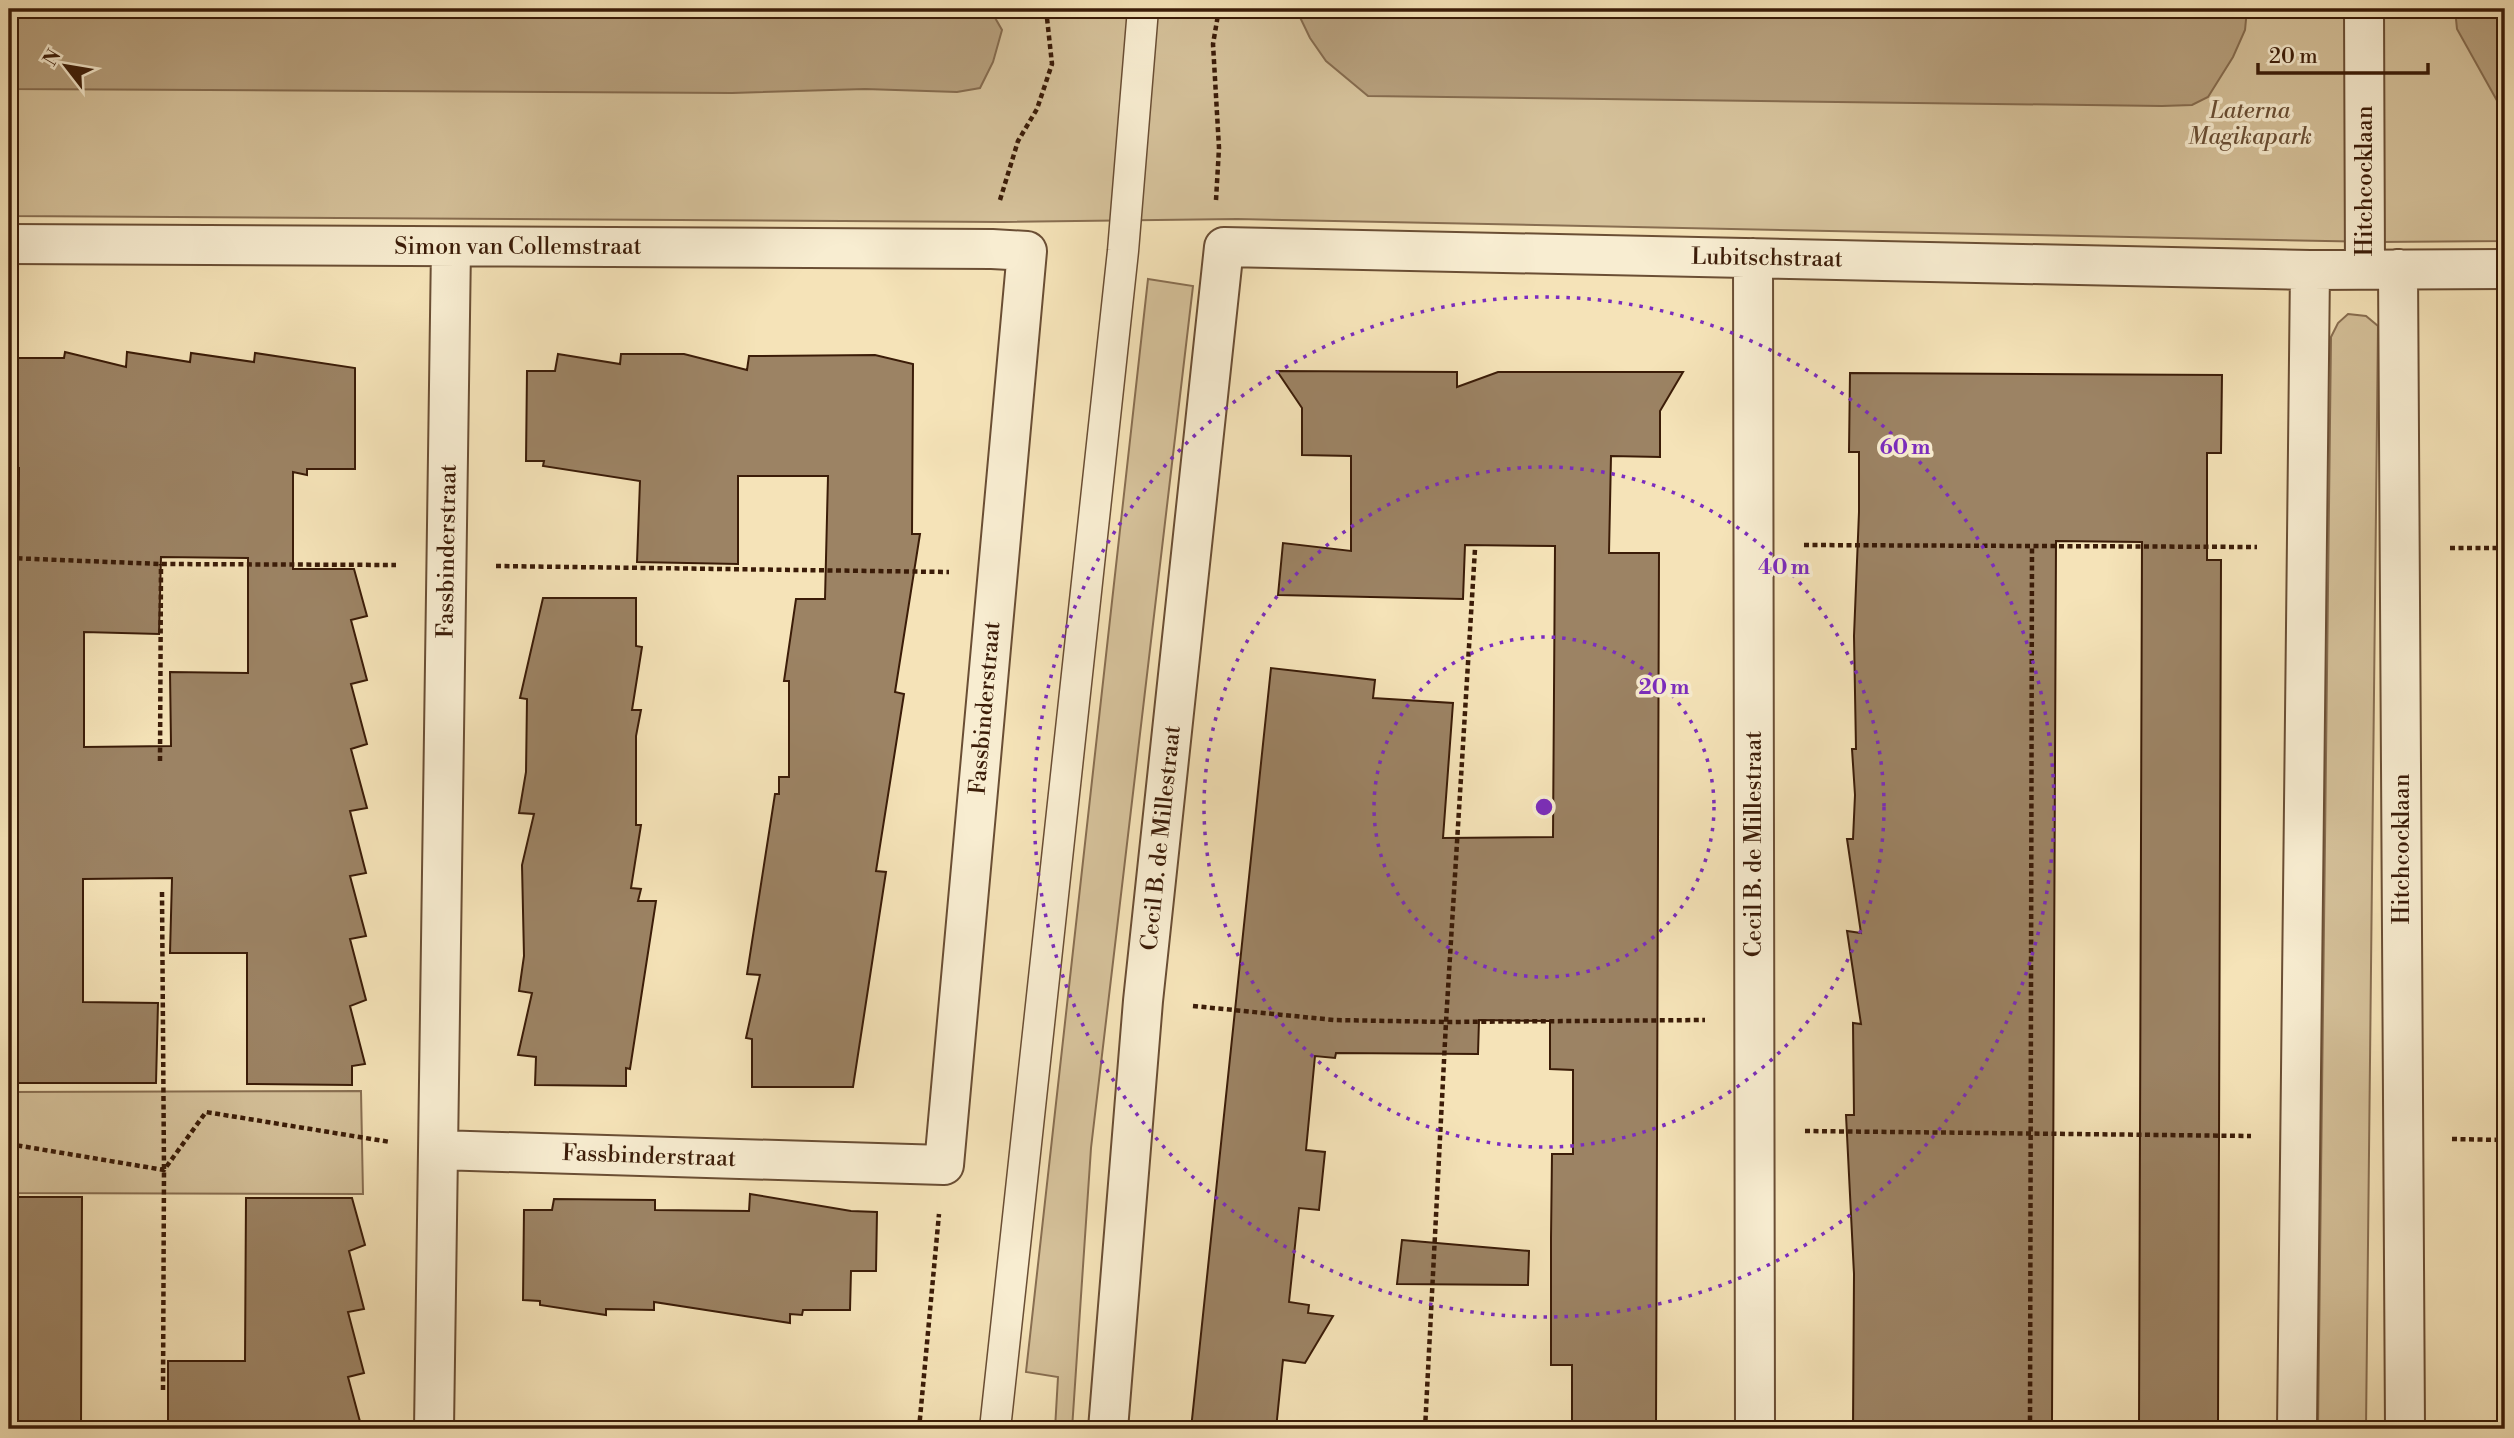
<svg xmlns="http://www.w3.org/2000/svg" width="2514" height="1438" font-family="'Libre Bodoni',serif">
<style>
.green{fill:#d5c19a;stroke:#886e51;stroke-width:2}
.water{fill:#b69f7c;stroke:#856b4e;stroke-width:2}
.building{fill:#9c8364;stroke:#3b1c08;stroke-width:2;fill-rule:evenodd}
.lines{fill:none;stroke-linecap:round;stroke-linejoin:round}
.lane-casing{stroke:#6a4e34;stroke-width:33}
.street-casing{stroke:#6a4e34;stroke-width:42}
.path{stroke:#3b1c08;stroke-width:4.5;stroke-dasharray:5 3.5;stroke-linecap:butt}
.lane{stroke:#f8edd1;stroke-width:30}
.street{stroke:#f8edd1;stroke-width:38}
.ring{fill:none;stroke:#7b2cbf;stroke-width:3.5;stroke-dasharray:3.5 7}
.labels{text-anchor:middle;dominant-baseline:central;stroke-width:7;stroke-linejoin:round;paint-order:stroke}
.park-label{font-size:23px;font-style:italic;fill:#694e34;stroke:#f8edd1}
.street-label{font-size:23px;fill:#3b1c08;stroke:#f8edd1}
.centre{fill:#7b2cbf;stroke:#f8edd1;stroke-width:3.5}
.ring-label{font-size:21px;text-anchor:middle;font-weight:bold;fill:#7b2cbf;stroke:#f8edd1;stroke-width:7;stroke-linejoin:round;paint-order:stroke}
</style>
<rect width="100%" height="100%" fill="#f5e3b8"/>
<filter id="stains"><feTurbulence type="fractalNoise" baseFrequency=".00286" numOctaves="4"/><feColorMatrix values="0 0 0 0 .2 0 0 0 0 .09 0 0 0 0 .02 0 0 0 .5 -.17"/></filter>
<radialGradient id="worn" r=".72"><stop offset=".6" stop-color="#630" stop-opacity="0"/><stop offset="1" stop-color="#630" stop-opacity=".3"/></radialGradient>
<path class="green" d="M9,9H2505V241L2378,242L1237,219L1003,222L9,216Z
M1148,279L1193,286L1091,1148L1072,1429H1055L1058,1377L1026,1372Z
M2348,314L2366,316L2378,326L2366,1429H2318L2331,337L2338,323Z
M361,1091L363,1194L9,1193V1092Z"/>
<path class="water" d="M9,9H990L1002,30L993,62L980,88L957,92L865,89L732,93L9,89Z
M1296,9H2247L2245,30L2233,57L2208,97L2192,105L2162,106L1368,96L1326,61L1310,38Z
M2455,9H2505V106H2500L2457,29Z"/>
<path class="building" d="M65,352L126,367L127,352L190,362L191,353L254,362L255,353L355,368V469H307V475L293,472V569H354L367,616L351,620L367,680L351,684L367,744L351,749L367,808L350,811L366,873L350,876L366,936L350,939L366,1000L350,1006L365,1064L352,1066V1085L247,1084V953H170L172,878L83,879V1002L158,1003L156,1083H9V568H18L19,468H9V368H12V358H64ZM161,557L248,558V673L170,672L171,746L84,747V632L159,634Z
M558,354L620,364L621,354H684L747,370L749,356L875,355L913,364L912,534H920L895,692L904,694L876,871L886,872L853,1087H752V1039L746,1038L760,975L747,974L775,794H779V777H789V681H784L796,599H825L828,476H738V564L637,562L640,481L543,466L544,461H526L527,371H555Z
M1277,371L1457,372V387L1498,372H1683L1660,411V457L1611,456L1609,553H1659L1656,1429H1572V1365H1551V1238L1552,1154H1573V1070L1550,1069V1021L1479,1020L1478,1054L1336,1053L1335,1058L1315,1056L1306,1150L1325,1152L1319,1210L1299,1208L1289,1302L1309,1305L1308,1313L1333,1316L1305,1363L1283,1360L1276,1429H1191L1271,668L1375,680L1373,698L1453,703L1443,838L1553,837L1555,546L1465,545L1463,599L1278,595L1283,543L1351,551V456L1302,455V408Z
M1850,373L2222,375L2221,453H2207V560H2221L2218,1429H2139L2142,542L2056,541L2052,1421H2020V1429H1853L1854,1274L1846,1115H1854L1853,1023L1861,1024L1847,931L1861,933L1847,839H1853L1855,795L1852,749H1856L1854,636L1859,512V452H1849Z
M543,598H636V646L642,647L632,710H641L636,736V825H641L631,888L641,889L638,901H656L630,1069L626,1068V1086L535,1085L536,1057L518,1055L532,993L519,991L524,956L522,865L534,814L519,813L526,772L527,699L520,698Z
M750,1194L851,1211L877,1212L876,1271H851L850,1310H803L802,1315L790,1314V1323L654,1302V1310L606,1309V1315L540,1305V1301L523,1300L524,1210H552L554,1199L655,1200V1210L749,1211Z
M9,1197H82L81,1429H9Z
M246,1198H352L365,1245L349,1251L364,1309L348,1312L364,1373L348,1377L362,1429H168V1361H245Z
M1402,1240L1529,1251L1528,1285L1397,1284Z"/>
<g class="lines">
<g class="lane-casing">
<path id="lane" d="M995,1429L1123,251L1143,9"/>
</g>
<g class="street-casing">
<path id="street" d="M2364,9L2365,269
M9,244L992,249L1027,251L944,1165L438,1150
M1753,258L1755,1429
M2398,269L2405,1429
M434,1429L451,247
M1108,1429L1143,1001L1224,247L2310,270L2505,269
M2297,1429L2310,270"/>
</g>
<path class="path" d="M1000,200L1018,141L1037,109L1052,64L1046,9
M1216,200L1219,148L1213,44L1219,9
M1804,545L2257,547
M2450,548H2505
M9,558L161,564L396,565
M496,566L949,572
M160,761L161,564
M162,892L164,1170L163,1393
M1193,1006L1334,1020L1446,1022L1705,1020
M1805,1131L2251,1136
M2452,1139L2505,1140
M9,1144L164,1170L206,1112L390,1142
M919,1429L939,1214
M1425,1429L1446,1022L1475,549
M2030,1429L2032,546"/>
<use href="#lane" class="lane"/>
<use href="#street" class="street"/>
</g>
<g class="ring">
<circle cx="1544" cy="807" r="170"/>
<circle cx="1544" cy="807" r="340"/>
<circle cx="1544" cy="807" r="510"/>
</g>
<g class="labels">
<g class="park-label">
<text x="2250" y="111">Laterna<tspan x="2250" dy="26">Magikapark</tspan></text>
</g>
<g class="street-label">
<text transform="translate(2365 181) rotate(-90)">Hitchcocklaan</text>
<text x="518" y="247">Simon van Collemstraat</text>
<text transform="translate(1767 258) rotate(1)">Lubitschstraat</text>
<text transform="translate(447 551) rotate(-89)">Fassbinderstraat</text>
<text transform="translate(985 708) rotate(-85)">Fassbinderstraat</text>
<text transform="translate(1161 838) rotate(-84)">Cecil B. de Millestraat</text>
<text transform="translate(1754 844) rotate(-90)">Cecil B. de Millestraat</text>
<text transform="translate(2402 849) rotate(-90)">Hitchcocklaan</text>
<text transform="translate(649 1156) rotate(2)">Fassbinderstraat</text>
</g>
</g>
<circle cx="1544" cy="807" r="10" class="centre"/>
<g class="ring-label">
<text x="1905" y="454">60 m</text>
<text x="1784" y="574">40 m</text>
<text x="1664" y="694">20 m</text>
</g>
<rect width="2514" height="1438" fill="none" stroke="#f5e3b8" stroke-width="35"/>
<rect x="10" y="10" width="2493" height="1417" fill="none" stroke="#3b1c08" stroke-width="3.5"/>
<rect x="18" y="18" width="2479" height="1403" fill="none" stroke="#3b1c08" stroke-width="2"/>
<g transform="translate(66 66) rotate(301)" stroke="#f8edd1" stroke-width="5" paint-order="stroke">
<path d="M0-5L12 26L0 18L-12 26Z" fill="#3b1c08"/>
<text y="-10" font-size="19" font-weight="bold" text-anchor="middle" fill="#3b1c08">N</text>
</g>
<path d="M2258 63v10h170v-10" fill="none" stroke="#3b1c08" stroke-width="3.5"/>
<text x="2269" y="63" font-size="21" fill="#3b1c08" stroke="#f8edd1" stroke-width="5" paint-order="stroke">20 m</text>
<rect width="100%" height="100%" filter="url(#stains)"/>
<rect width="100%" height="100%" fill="url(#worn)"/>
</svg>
